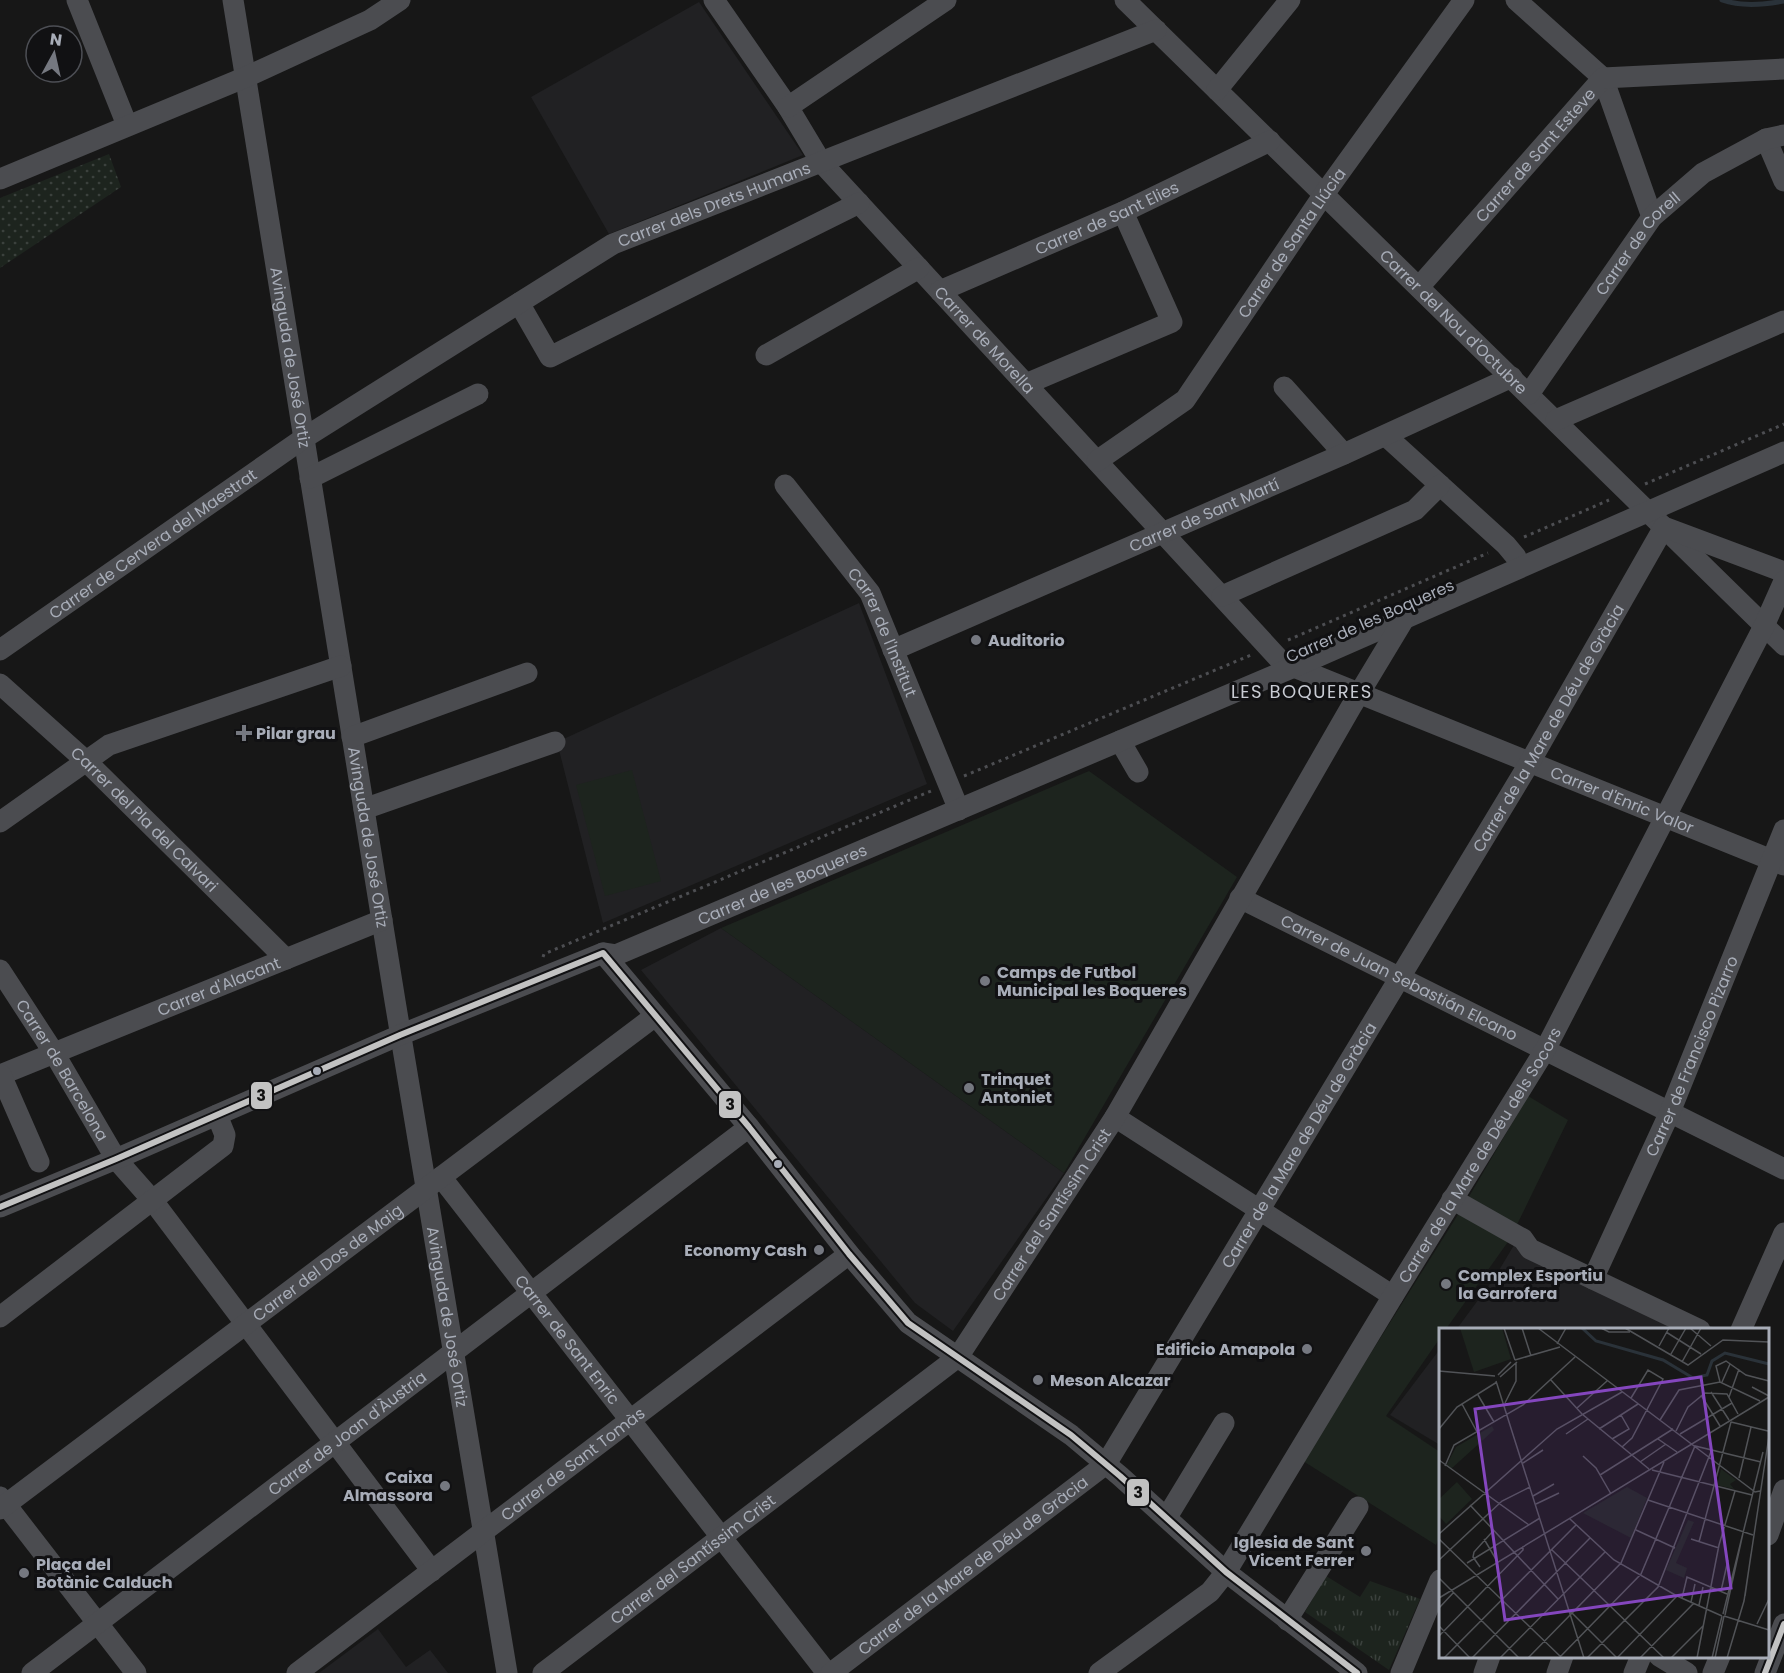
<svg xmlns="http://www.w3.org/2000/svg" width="1784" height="1673" font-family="Poppins,sans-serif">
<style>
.built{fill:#212123}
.grass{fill:url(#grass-tufts)}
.park{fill:url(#park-dots)}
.garden{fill:#1d241e}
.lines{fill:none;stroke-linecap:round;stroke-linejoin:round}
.stream{stroke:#2a3239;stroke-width:5}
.path{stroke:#4d4e52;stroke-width:3;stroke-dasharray:3 4.5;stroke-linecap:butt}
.minor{stroke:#4b4c50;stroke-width:21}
.bus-1-casing{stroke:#111113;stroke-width:10}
.bus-1{stroke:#c2c2c2;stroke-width:6}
.poi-dot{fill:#757880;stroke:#111113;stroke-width:2}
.bus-dot{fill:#a8adb8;stroke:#111113;stroke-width:2}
.labels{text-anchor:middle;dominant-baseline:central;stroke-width:6;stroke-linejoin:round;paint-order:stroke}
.street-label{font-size:16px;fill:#a8adb8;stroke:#111113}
.poi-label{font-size:16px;font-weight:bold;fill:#a8adb8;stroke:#111113;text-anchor:start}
.neighbourhood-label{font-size:18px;letter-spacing:1.5px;fill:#c9ccd4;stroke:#111113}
.inset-river{fill:none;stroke:#2a3239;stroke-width:3}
.inset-road{fill:none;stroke:#515357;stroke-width:1.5}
.view{fill:#8446be;fill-opacity:0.15;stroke:#8446be;stroke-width:3}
.inset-edge{fill:none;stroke:#a8adb8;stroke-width:3}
.line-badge{stroke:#111113;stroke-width:2}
.pale-badge-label{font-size:16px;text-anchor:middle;font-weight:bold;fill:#111}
</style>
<defs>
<pattern id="grass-tufts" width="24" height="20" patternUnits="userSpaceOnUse" patternTransform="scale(1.5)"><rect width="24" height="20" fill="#1d241e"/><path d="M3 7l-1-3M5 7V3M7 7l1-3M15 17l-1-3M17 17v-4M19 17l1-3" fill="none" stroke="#3b413d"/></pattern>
<pattern id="park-dots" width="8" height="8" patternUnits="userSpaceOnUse" patternTransform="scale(1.5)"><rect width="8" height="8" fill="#1d241e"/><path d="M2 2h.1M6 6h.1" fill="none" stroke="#3b413d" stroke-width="1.8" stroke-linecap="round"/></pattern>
</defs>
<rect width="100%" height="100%" fill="#171717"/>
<path class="built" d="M699,2L803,155L609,234L531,97Z
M859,603L927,784L603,923L557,742Z
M721,928L1064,1173L953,1331L915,1303L641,970Z
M1520,1235L1527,1239L1717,1329L1456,1330L1495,1277Z
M1440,1349V1445L1390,1415Z
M378,1629L406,1667L430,1650L448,1673H319Z"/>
<path class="grass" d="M1326,1576L1360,1597L1370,1581L1420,1599L1389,1670L1305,1612Z"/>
<path class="park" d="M109,154L121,187L0,268V198Z"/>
<path class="garden" d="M632,770L661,881L605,896L576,785Z
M1089,771L1237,877L1064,1173L721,928Z
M1528,1096L1568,1120L1510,1239L1446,1329L1440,1330V1338L1386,1416L1440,1452V1535L1436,1545L1303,1461L1464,1205Z"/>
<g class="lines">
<path class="stream" d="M1722,0C1742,7 1763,5 1784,1"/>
<path class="path" d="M1645,484L1784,424
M1524,537L1609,500
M1288,640L1488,553
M964,776L1251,655
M543,957L544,954L931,791"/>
<g class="minor">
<path d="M77,0L127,125"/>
<path id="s1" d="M233,0L395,1001L507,1673"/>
<path id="s2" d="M714,0L788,107L821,162L1280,660"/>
<path id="s3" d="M1125,0L1784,645"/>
<path d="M1516,0L1603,78L1652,217"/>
<path d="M1217,90L1290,0"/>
<path d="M788,107L946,0"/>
<path d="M1766,139L1784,181"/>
<path d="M0,179L246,77L370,20L400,0"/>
<path id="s4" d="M1419,287L1603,78L1784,69"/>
<path id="s5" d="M940,291L1123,212L1270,141"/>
<path d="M519,303L550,357L859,203"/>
<path d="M766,355L919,268"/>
<path d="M1026,384L1172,322L1123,212"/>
<path d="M1284,387L1344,454"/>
<path id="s6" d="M1529,394L1652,217L1703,173L1766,139L1784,135"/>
<path d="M1556,420L1784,321"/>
<path d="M1386,436L1506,545L1516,557"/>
<path id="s7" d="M1097,461L1185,400L1324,194L1464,0"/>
<path d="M310,478L478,394"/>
<path id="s8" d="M785,485L870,593L959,810"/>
<path d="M1222,596L1415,510L1440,485"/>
<path id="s9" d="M0,650L304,438L613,244L1156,30"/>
<path id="s10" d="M893,650L1344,454L1512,377"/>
<path id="s11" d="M1294,667L1784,865"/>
<path id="s12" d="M0,684L86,761L286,959"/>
<path d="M352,737L527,673"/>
<path d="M1120,741L1138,772"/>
<path d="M364,809L555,742"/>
<path d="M0,822L109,745L341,666"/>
<path id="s13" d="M1240,898L1784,1169"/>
<path d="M603,953L749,1127L849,1254L908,1323L1071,1435L1120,1476L1226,1572L1357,1673"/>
<path id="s14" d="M0,970L54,1053L116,1159L153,1201L432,1571"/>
<path id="s15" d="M0,1075L382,920"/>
<path d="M1,1075L39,1162"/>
<path d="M1115,1117L1393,1296"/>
<path id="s16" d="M441,1177L827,1673"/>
<path d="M1452,1199L1523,1239L1530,1249L1700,1330"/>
<path id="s17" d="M0,1207L116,1159L400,1035L603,953L616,955L1294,667L1784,452"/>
<path id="s18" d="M1593,1279L1670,1112L1784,830"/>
<path d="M0,1317L223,1146L225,1135L217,1115"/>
<path d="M1741,1330L1784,1233"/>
<path d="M0,1497L136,1673"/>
<path id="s19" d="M0,1509L655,1016"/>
<path d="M1167,1517L1224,1423"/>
<path d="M1768,1535L1784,1490"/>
<path d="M1287,1620L1358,1507"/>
<path d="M1659,1656L1687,1673"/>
<path id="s20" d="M32,1673L749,1127"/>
<path id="s21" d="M297,1673L849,1254"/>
<path id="s22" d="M543,1673L958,1357L1115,1117L1351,707L1404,619"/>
<path id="s23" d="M831,1673L1106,1464L1530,762L1664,527L1784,572"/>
<path id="s24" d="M1099,1673L1210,1592L1226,1572L1393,1296L1545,1050L1764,626L1784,581"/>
<path d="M1401,1673L1440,1580"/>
<path d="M1484,1673L1490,1656"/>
<path d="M1557,1673L1563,1656"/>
<path d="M1634,1673L1641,1656"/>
<path d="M1713,1673L1720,1656"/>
<path d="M1765,1673L1784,1624"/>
</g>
<g class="bus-1-casing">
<path id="bus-1" d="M0,1207L116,1159L400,1035L603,953L749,1127L849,1254L908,1323L1071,1435L1120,1476L1226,1572L1357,1673
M1765,1673L1784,1624"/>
</g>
<use href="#bus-1" class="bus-1"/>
</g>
<g class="poi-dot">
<circle cx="976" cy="640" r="6"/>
<path d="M241 724h6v6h6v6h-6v6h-6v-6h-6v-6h6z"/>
<circle cx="985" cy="981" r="6"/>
<circle cx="969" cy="1088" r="6"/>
<circle cx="819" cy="1250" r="6"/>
<circle cx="1446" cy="1284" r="6"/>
<circle cx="1307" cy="1349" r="6"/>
<circle cx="1038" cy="1380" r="6"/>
<circle cx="445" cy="1486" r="6"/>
<circle cx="1366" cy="1551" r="6"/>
<circle cx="24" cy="1573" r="6"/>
</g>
<g class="bus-dot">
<circle cx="317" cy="1071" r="5"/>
<circle cx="778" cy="1164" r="5"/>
</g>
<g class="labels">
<g class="street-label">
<text stroke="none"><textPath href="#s4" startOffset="176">Carrer de Sant Esteve</textPath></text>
<text stroke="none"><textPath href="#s9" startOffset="844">Carrer dels Drets Humans</textPath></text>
<text stroke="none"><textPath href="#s5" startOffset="182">Carrer de Sant Elies</textPath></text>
<text stroke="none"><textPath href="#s7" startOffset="297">Carrer de Santa Llúcia</textPath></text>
<text stroke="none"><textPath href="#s6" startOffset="186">Carrer de Corell</textPath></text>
<text stroke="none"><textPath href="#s3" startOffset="460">Carrer del Nou d'Octubre</textPath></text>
<text stroke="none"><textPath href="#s2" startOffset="436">Carrer de Morella</textPath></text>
<text stroke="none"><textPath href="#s1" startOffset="362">Avinguda de José Ortiz</textPath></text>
<text stroke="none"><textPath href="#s10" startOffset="339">Carrer de Sant Martí</textPath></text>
<text stroke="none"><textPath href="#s9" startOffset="186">Carrer de Cervera del Maestrat</textPath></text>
<text transform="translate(1370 621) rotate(-24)">Carrer de les Boqueres</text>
<text stroke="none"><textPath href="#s8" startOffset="178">Carrer de l'Institut</textPath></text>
<text stroke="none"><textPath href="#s23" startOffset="1204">Carrer de la Mare de Déu de Gràcia</textPath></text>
<text stroke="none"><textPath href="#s11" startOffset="354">Carrer d'Enric Valor</textPath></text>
<text stroke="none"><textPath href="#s12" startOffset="198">Carrer del Pla del Calvari</textPath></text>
<text stroke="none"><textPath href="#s1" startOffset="848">Avinguda de José Ortiz</textPath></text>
<text stroke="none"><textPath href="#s17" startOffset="848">Carrer de les Boqueres</textPath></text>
<text stroke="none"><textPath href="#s13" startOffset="178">Carrer de Juan Sebastián Elcano</textPath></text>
<text stroke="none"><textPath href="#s15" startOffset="236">Carrer d'Alacant</textPath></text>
<text stroke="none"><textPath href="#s18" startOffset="244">Carrer de Francisco Pizarro</textPath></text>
<text stroke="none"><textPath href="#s14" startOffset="118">Carrer de Barcelona</textPath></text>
<text stroke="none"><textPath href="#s23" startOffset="718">Carrer de la Mare de Déu de Gràcia</textPath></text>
<text stroke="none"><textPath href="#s24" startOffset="651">Carrer de la Mare de Déu dels Socors</textPath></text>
<text stroke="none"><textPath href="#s22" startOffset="692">Carrer del Santíssim Crist</textPath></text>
<text stroke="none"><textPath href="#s19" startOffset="410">Carrer del Dos de Maig</textPath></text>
<text stroke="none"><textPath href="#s1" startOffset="1334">Avinguda de José Ortiz</textPath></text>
<text stroke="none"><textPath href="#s16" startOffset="206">Carrer de Sant Enric</textPath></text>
<text stroke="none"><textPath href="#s20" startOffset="396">Carrer de Joan d'Àustria</textPath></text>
<text stroke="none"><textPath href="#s21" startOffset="346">Carrer de Sant Tomàs</textPath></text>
<text stroke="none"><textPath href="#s22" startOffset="188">Carrer del Santíssim Crist</textPath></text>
<text stroke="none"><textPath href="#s23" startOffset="178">Carrer de la Mare de Déu de Gràcia</textPath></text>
</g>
<g class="poi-label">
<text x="988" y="640">Auditorio</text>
<text x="256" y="733">Pilar grau</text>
<text x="997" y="972">Camps de Futbol<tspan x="997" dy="18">Municipal les Boqueres</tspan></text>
<text x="981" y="1079">Trinquet<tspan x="981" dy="18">Antoniet</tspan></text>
<text x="807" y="1250" text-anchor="end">Economy Cash</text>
<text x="1458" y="1275">Complex Esportiu<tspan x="1458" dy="18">la Garrofera</tspan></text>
<text x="1295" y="1349" text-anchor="end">Edificio Amapola</text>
<text x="1050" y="1380">Meson Alcazar</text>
<text x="433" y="1477" text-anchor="end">Caixa<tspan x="433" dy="18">Almassora</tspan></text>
<text x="1354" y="1542" text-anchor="end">Iglesia de Sant<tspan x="1354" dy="18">Vicent Ferrer</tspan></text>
<text x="36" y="1564">Plaça del<tspan x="36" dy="18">Botànic Calduch</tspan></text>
</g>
<g class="neighbourhood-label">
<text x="1302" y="691">LES BOQUERES</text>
</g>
</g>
<g transform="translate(1439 1328)">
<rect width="330" height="330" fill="#171717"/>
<path d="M21,0H63L72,31L35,44Z" fill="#1d241e"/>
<path d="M53,98L55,102L12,141L7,138L17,119ZM282,141L297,152L291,156L295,161L278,157Z" fill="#1d241e"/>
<path d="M18,154L33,171L7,196L0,188V171ZM188,159L208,170L192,210L144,185ZM249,192L255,194L237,235L248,240L245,250L227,242Z" fill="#1d241e"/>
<path class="inset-river" d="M143,0L157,13L224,32L254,50L268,47L273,33L286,25L330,36"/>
<path class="inset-road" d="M65,0L76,32M83,0L92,28M99,0L316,164L321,163M162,0L170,4H191M186,0L249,37L284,12L330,14M251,0L272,18M227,4L262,26M118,16L127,0M220,18L230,0M232,26L247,0M76,32L121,19M243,34L262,0M0,43L56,48M59,47L72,34M61,49L78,34M111,51L143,86L210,141M57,53L145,330M281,54L277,38L287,33L307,47L330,53M283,54L291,36M313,59L330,68M272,64L290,92M39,67L55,94M262,67L281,98M290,69L300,41M66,75L77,53V35M23,76L38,104M138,80L168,53M221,92L240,62L281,54L321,73M292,94L329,103M0,101L18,79L58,54M160,101L199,76M237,103L249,79L266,65L288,66L299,86M127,106L149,91M241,106L293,75M173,111L190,101L182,87M219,111L238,124M183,119L193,110L224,51L209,42L192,70M144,128L157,140L172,166M0,132L90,197M201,134L227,116M84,135L104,122M6,138L15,117L84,77L136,29M213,142L313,167M161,147L234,101M300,150L312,99M94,168L115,156M209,172L314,207M97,176L120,165M31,177L119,271M131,191L175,232L238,268L283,288M197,202L236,220M0,206L118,101L183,64M0,211L123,330M45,211L58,233M252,211L280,220M260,214L292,94M113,222L225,330M0,232L63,173L91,159M28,235L101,190M41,239L34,229L35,224L54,203M0,250L80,330M282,263L289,232M306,268L312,226M0,270L330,69M243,270L248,249L288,266M252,274L256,256M260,277L264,259M0,280L15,264M131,283L178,330M284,286L324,124M286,287L304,205M285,288L330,302M318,296L330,271M0,298L31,330M0,308L84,222V218M5,330L137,197M33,330L151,210M61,330L166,224M89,330L182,235L225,134M120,330L202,246L256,118L322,134M148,330L219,259L273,121M178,330L238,268M201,330L255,275M232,330L264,298M258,330L280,217L296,163M273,330L283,288M276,330L285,288M288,330L305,273L330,108"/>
<path class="view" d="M262,49L292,260L66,292L36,81Z"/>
<rect width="330" height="330" class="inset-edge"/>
</g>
<g class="line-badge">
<rect x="250" y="1081" width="23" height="29" rx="6" fill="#c2c2c2"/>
<rect x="718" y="1090" width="24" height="29" rx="6" fill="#c2c2c2"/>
<rect x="1126" y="1478" width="24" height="29" rx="6" fill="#c2c2c2"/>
</g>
<g class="pale-badge-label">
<text x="261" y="1101">3</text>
<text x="730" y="1110">3</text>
<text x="1138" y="1498">3</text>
</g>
<g transform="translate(54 54) rotate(8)"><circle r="28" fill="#111113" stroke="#4d4f55" stroke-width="1.5"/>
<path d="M0-4.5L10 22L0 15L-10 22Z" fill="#757880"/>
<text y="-9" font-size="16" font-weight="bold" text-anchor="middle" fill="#a8adb8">N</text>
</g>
</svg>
